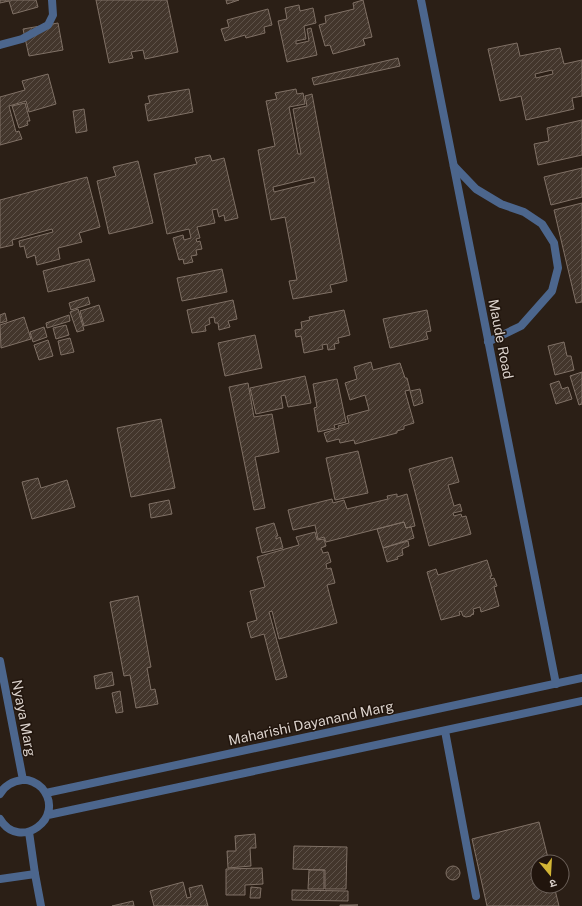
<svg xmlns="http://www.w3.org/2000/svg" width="582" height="906" font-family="'Public Sans','Noto Sans Devanagari',sans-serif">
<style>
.building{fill:url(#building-hatch);stroke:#807166;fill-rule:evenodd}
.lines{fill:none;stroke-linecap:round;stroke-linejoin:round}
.service{stroke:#4c668d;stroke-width:8}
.minor{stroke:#4c668d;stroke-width:8}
.tertiary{stroke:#4c668d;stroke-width:8}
.labels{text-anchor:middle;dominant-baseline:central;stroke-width:3;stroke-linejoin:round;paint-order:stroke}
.street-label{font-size:14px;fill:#dad1cb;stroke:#21150d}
</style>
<defs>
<pattern id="building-hatch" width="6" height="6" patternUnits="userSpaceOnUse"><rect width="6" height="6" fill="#43362c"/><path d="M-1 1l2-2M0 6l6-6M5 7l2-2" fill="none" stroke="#5e5249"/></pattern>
</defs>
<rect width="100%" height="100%" fill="#2b1f16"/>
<path class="building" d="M0,0H36L38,7L13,14L9,1L0,3Z
M96,0H167L178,52L145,59L143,50L131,52L133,58L109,63Z
M226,0H239L227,4Z
M363,0L372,37L363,39L365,45L333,54L330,45L325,46L319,25L326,23L325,16L354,9L353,3Z
M299,5L300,11L313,8L316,23L304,26L306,39L296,41V44L309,41L307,29L311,28L317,55L287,62L278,21L287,19L285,8Z
M268,9L272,25L264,27L265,33L246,38L245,35L225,41L221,29L229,27L227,20Z
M58,23L63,50L29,56L23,29Z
M517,43L520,56L560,48L564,64L582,60V96L572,98L574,109L526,120L521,96L500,101L488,49ZM552,70L553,74L536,78L535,74Z
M398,58L400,66L314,85L312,78Z
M48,74L56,104L29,112L26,101L9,106L16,132L19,131L22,139L0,145V97L25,90L22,81Z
M189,89L193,112L148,121L145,104L150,103L148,96Z
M296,89L297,94L303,93L305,104L289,107L298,154H301L293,109L307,106L305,96L312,94L347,281L330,285L332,292L293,299L289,281L297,280L285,217L271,220L258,150L275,146L266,101L277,99L275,93ZM314,177L315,182L274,192L273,187Z
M25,103L30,121H27L28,125L19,128L12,106Z
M84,109L87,131L76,133L73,111Z
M582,120V155L538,165L534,144L549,141L547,128Z
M210,155L212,161L224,158L238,218L225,221L224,215L219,217L217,209L212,210L215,223L197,227L200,238L196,239L197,242L200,241L202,249L196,250L197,255L191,256L193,262L184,264L183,259L179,260L173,238L183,235L184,240L191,238L189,229L167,234L154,174L197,164L195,158Z
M138,161L153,223L109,234L97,181L116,176L113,167Z
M582,168V197L551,205L544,177Z
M87,177L100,227L79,233L82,242L58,248L60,259L37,265L35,255L27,258L24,246L20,247L19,241L53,232L52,229L12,240L13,245L0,248V200Z
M582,203V302L576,303L554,210Z
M89,259L95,281L48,292L43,271Z
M222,269L227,292L182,301L177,278Z
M88,297L90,304L71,310L69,303Z
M233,300L237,319L228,321L230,327L219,330L218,323H215L214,317L209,318L210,324L205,326L206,331L192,333L187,310Z
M99,305L104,321L84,326L80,311Z
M78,309L84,330L77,332L70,312Z
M344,310L350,335L338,338L339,343L334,344L335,349L328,350L327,344L322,345L323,349L304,353L301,336L296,337L295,330L302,329L301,322L310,320L309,317Z
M427,310L431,331L426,332L428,339L390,348L383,319Z
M5,313L7,321L0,323V315Z
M69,315L70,321L47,328L46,323Z
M24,317L31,339L1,348L0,325Z
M66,325L69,335L56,339L53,328Z
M44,327L47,337L33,342L30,332Z
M255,335L262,368L225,376L218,343Z
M70,338L74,352L61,355L58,341Z
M48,340L53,356L39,360L34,345Z
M564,342L567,356H571L574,370L555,375L548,346Z
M371,362L373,370L400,363L405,378H407L410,390L405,391L414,423L404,426V429L397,431V433L355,444L354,440L340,443L339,439L327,442L324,433L339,428L338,426L349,423L347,416L369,410L365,395L350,400L345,383L357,379L354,367Z
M582,372V404L579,405L570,376Z
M305,376L311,403L288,407L285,395L281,396L283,408L256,414L250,388Z
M337,379L346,422L334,425L335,428L318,432L314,408L317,407L313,384Z
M559,381L562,389L568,387L572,399L556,404L550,384Z
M248,383L254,417L272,414L279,452L255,457L265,508L254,510L229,387Z
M420,389L423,403L414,406L410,391Z
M161,419L175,488L131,497L117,428Z
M358,451L368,493L335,500L326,458Z
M452,457L459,482L448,485L454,506L460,504L462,511L453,513L454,516L461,514L462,517L466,516L471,534L429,546L409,469Z
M38,478L41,488L67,480L75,507L32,519L22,482Z
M397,494V497L407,494L415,526L406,528L404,522L326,542L324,537L318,539L315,525L293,530L288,510L332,499L333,503L344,500L347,509L388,499L387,496Z
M169,500L172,514L151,518L149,504Z
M404,522L406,528L411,527L414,538L383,548L377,529Z
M274,523L278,536H276V539L280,537L283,548L262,553L256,528Z
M315,532L317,540L324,539L326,546L321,548L323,553L328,552L331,562L326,564L327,569L331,568L335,583L327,585L337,623L279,639L272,611L269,612L287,677L276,680L264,634L251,638L247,623L257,620L250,591L265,587L257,557L299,545L296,537Z
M408,541L409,546L402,549L403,555L397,557L398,559L387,562L383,548Z
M487,560L492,576H490L491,579L494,578L497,586L494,587L499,606L481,612L480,607L473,609L474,612L473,613L474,614L471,615V616L466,617L463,616L461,611L459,612L460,615L441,620L427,572L436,569L438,575Z
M138,596L151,667L147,668L151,690L155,689L158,704L136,708L130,675L124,676L110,602Z
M112,672L114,685L96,689L94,676Z
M120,691L123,712L116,713L112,693Z
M539,822L549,862H538V886H554L559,906H487L472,839Z
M255,834L256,848H250L251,866L228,868L227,851H236L235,836Z
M294,846L347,847L346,889H325V870L293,869Z
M446 873a7 7 0 1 1 14 0a7 7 0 1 1-14 0Z
M262,868L263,884L245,885V895H226V869Z
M309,870H324V889H308Z
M183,882L187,898L191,897L189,888L202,885L208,906H154L150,891Z
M251,887L261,888L260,898H250Z
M292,890L348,891V901L292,900Z
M133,901L134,906H112Z
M340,905H358L340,906Z"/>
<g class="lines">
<path class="service" d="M454,166L476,189L501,204L524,212L542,224L554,243L558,268L552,291L521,326L488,342
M445,731L476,896"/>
<path class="minor" d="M421,0L556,684
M0,45L22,39L48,25L53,15L52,0
M0,879L35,874"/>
<path class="tertiary" d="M0,661L23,780
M46,793L582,678
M0,794C4,786 13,781 22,780C29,779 37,783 42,788C67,818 19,852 0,819
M48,815L582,701
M29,832L35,874L41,906"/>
</g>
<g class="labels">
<g class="street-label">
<text transform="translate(501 339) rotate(79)">Maude Road</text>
<text transform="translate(24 718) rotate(79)">Nyaya Marg</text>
<text transform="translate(311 723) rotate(-12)">Maharishi Dayanand Marg</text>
</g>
</g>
<g transform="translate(550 874) rotate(162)"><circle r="19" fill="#21150d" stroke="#6b6059"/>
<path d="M0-3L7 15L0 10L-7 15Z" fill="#d3b635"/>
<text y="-6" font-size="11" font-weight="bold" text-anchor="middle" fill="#dad1cb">उ</text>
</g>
</svg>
